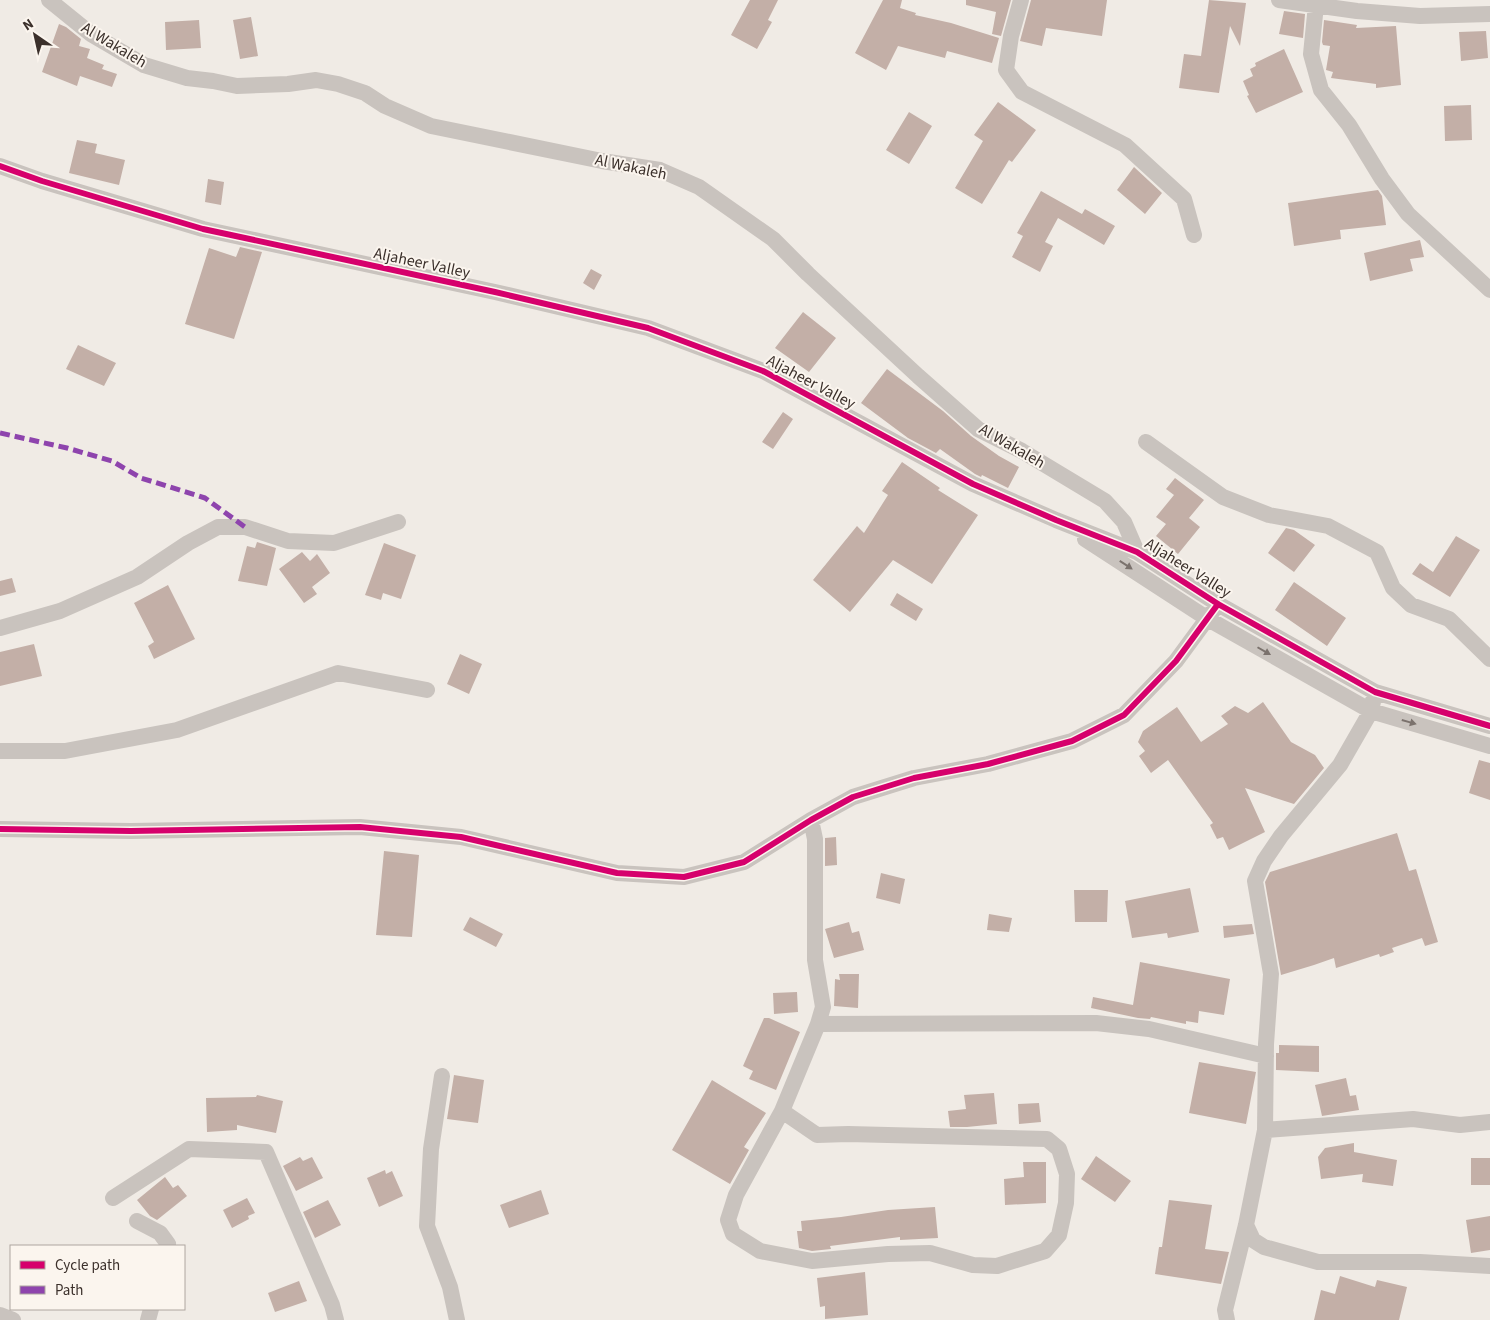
<svg xmlns="http://www.w3.org/2000/svg" width="1490" height="1320" font-family="'Source Sans 3',sans-serif">
<style>
.building{fill:#c3afa7}
.lines{fill:none;stroke-linecap:round;stroke-linejoin:round}
.minor{stroke:#c9c3be;stroke-width:16}
.quiet{stroke:#8e44ad;stroke-width:5;stroke-dasharray:10 5;stroke-linecap:butt}
.cycleway-casing{stroke:#fbf5ee;stroke-width:9}
.cycleway{stroke:#d6006c;stroke-width:6}
.oneway{fill:#7b726d}
.labels{text-anchor:middle;dominant-baseline:central;stroke-width:4;stroke-linejoin:round;paint-order:stroke}
.street-label{font-size:16px;fill:#3b302b;stroke:#fbf5ee}
</style>
<rect width="100%" height="100%" fill="#f0ebe5"/>
<path class="building" d="M750,0H778L768,20L772,22L757,49L731,35Z
M883,0H902L900,8L916,13L915,15L951,23L999,38L992,63L947,51L945,58L898,46L886,70L855,53Z
M966,0H1011L1001,36L992,34L996,12L966,5Z
M1031,0H1107L1102,36L1046,28L1042,46L1020,41Z
M1209,0L1246,3L1240,46L1230,26L1219,93L1179,88L1184,54L1201,56Z
M1284,11L1305,14L1303,38L1279,34Z
M251,17L258,56L240,59L233,20Z
M199,20L201,48L166,50L165,22Z
M1324,20L1357,25L1356,28L1396,26L1401,85L1376,88V84L1331,78L1333,72L1326,70L1330,46L1323,45L1322,42Z
M59,24L66,27L81,39L79,46L90,49L87,58L104,65L102,69L117,74L112,87L80,76L77,86L42,72Z
M1486,31L1488,58L1461,61L1459,32Z
M1284,49L1303,92L1256,113L1247,96L1249,95L1243,81L1253,76L1250,69L1256,66L1255,63Z
M998,102L1036,130L1012,162L1009,160L982,204L955,188L983,141L974,135Z
M1471,105L1472,140L1445,141L1444,106Z
M909,112L932,126L909,164L886,150Z
M77,140L97,144L95,153L125,160L119,185L69,173Z
M1134,167L1162,193L1145,214L1117,190Z
M208,179L224,182L221,205L205,202Z
M1378,190L1382,196L1386,225L1340,230L1341,239L1294,246L1288,203Z
M1041,191L1082,214L1085,209L1115,226L1104,245L1058,218L1045,242L1053,246L1040,272L1012,257L1023,236L1017,233Z
M1420,240L1424,257L1410,259L1413,271L1370,281L1364,253Z
M240,247L262,252L234,339L185,324L209,248L236,257Z
M591,269L602,275L594,290L583,283Z
M803,312L836,338L809,372L775,348Z
M78,345L116,363L104,386L66,369Z
M887,369L943,411L971,436L999,456L1019,467L1008,488L982,475L981,477L975,474L940,449L936,453L908,438L861,403Z
M783,412L793,419L773,449L762,442Z
M902,462L940,488L938,490L978,515L932,584L893,560L850,612L813,580L857,526L864,533L888,495L882,491Z
M1175,478L1204,500L1189,518L1200,527L1178,554L1156,536L1166,524L1156,517L1174,495L1166,489Z
M1286,528L1294,530L1315,545L1294,572L1268,553Z
M1456,536L1480,550L1450,597L1412,574L1420,563L1433,572Z
M257,542L276,548L267,586L238,581L247,546L255,548Z
M384,543L416,555L401,599L383,593L381,600L365,595Z
M302,552L310,561L317,554L330,573L312,587L317,594L304,603L279,569Z
M12,578L16,592L0,596V581Z
M1294,582L1346,618L1327,646L1275,610Z
M168,585L195,639L154,659L148,646L154,642L134,603Z
M897,593L923,609L916,621L890,605Z
M34,644L42,676L0,686V652Z
M460,654L482,664L469,694L447,684Z
M1263,702L1291,742L1315,755L1324,768L1294,804L1245,788L1265,832L1229,850L1223,837L1217,839L1210,825L1213,823L1168,760L1151,773L1139,756L1145,751L1138,742L1143,731L1177,707L1201,742L1228,724L1221,716L1235,706L1248,713Z
M1479,760L1490,763V800L1469,793Z
M1397,833L1409,871L1416,869L1438,942L1425,946L1422,938L1392,948L1394,952L1380,957L1379,954L1336,968L1334,958L1314,965L1281,975L1265,882L1270,872Z
M836,837L837,865L825,866V838Z
M384,851L419,855L412,937L376,935Z
M881,873L905,879L900,904L876,898Z
M1190,888L1199,932L1168,938L1167,933L1132,938L1125,901Z
M1074,890H1108L1107,922H1075Z
M989,914L1012,918L1009,932L987,930Z
M470,917L503,934L496,947L463,930Z
M849,922L852,933L859,931L864,950L834,958L825,929Z
M1252,924L1254,934L1224,938L1223,926Z
M1140,962L1230,979L1224,1015L1199,1011L1198,1023L1186,1021V1024L1151,1017L1150,1019L1138,1018L1091,1008L1093,997L1133,1005Z
M839,974H859L858,1008L834,1006L835,979L840,980Z
M797,992L798,1012L774,1014L773,993Z
M764,1018H769L800,1032L776,1090L749,1079L753,1071L743,1066Z
M1279,1045L1319,1046V1072L1276,1070V1053H1279Z
M1199,1062L1256,1072L1246,1124L1189,1113Z
M454,1075L484,1080L478,1123L447,1119Z
M1346,1078L1350,1096L1356,1095L1359,1110L1322,1116L1315,1085Z
M712,1080L766,1113L744,1147L749,1150L730,1184L672,1150Z
M994,1093L997,1124L967,1127H950L948,1111L966,1109L964,1095Z
M257,1095L283,1101L276,1133L237,1125V1130L207,1132L206,1098L256,1097Z
M1039,1103L1041,1122L1019,1124L1018,1104Z
M1354,1143V1152L1397,1160L1393,1186L1362,1182L1363,1174L1321,1179L1318,1157L1325,1148Z
M1096,1156L1131,1181L1115,1202L1081,1179Z
M300,1157L303,1161L312,1157L323,1178L296,1191L283,1166Z
M1471,1158H1490V1185H1471Z
M1023,1162H1046V1203L1005,1205L1004,1179L1024,1177Z
M385,1170L386,1174L392,1171L403,1196L379,1207L367,1178Z
M165,1177L173,1188L178,1185L187,1196L157,1220L150,1216L137,1200Z
M541,1190L549,1214L509,1228L500,1205Z
M247,1198L255,1213L248,1216L249,1219L232,1228L223,1210Z
M328,1200L341,1225L315,1238L303,1212Z
M1169,1200L1212,1205L1205,1249L1229,1252L1221,1284L1155,1274L1159,1247H1162Z
M935,1207L938,1238L900,1240V1237L830,1246L831,1249L812,1251L799,1248L797,1231H802L801,1221L841,1217L888,1210Z
M1490,1216V1250L1471,1253L1466,1220Z
M865,1272L868,1315L825,1319V1306L820,1307L817,1278Z
M1340,1276L1375,1287L1377,1280L1407,1287L1399,1320H1314L1321,1290L1335,1294Z
M299,1281L307,1301L275,1312L268,1293Z"/>
<g class="lines">
<path class="minor" d="M49,0L91,34L144,65L187,78L213,81L237,86L288,84L316,80L338,84L365,93L385,106L431,126L602,161L660,170L699,187L773,239L808,274L918,376L978,429L1022,451L1105,501L1124,522L1137,552
M1021,0L1011,36L1006,70L1022,92L1125,145L1184,199L1194,235
M1279,0L1357,11L1420,16L1490,14
M1316,5L1311,54L1321,90L1349,125L1382,179L1408,214L1490,290
M0,166L42,181L203,229L495,292L648,328L763,371L973,484L1056,520L1137,552L1218,604L1375,692L1490,726
M1146,442L1223,497L1269,515L1328,526L1377,552L1393,588L1411,605L1449,619L1490,659
M1085,539L1208,619L1371,711L1490,746
M0,628L60,611L137,577L188,543L218,527H245L288,541L334,543L398,522
M0,751H65L177,730L338,673L427,690
M0,829L131,831L360,827L461,837L617,873L684,877L744,862L811,820L853,797L914,778L988,764L1072,741L1124,715L1176,661L1218,604
M818,1024L1096,1023L1149,1029L1266,1056
M442,1076L431,1149L427,1226L450,1287L457,1320
M782,1111L817,1135L848,1134L1047,1139L1059,1149L1067,1174L1066,1203L1059,1235L1045,1251L997,1266L973,1265L930,1253L888,1254L812,1261L760,1251L733,1234L728,1220L736,1195L782,1111L818,1024L823,1007L815,960V839L811,820
M1265,1130L1413,1119L1460,1125L1490,1122
M113,1198L189,1149L266,1152L332,1305L336,1320
M137,1221L160,1233L168,1244L167,1246
M1246,1225L1253,1240L1264,1247L1318,1262H1420L1490,1266
M0,1315L13,1320
M148,1320L151,1309
M1227,1320L1225,1310L1246,1225L1265,1130L1266,1044L1271,974L1255,881L1264,861L1281,836L1340,765L1371,711L1375,692"/>
<path class="quiet" d="M0,433L67,448L112,461L141,478L205,498L245,527"/>
<g class="cycleway-casing">
<path id="cycleway" d="M0,166L42,181L203,229L495,292L648,328L763,371L973,484L1056,520L1137,552L1218,604L1375,692L1490,726
M0,829L131,831L360,827L461,837L617,873L684,877L744,862L811,820L853,797L914,778L988,764L1072,741L1124,715L1176,661L1218,604"/>
</g>
<use href="#cycleway" class="cycleway"/>
</g>
<defs><path id="oneway-solid" d="M-6-.8H1V-3.2L6.5 0L1 3.2V.8H-6Z" transform="scale(1.25)"/></defs>
<g class="oneway">
<use href="#oneway-solid" transform="translate(1126 565) rotate(33)"/>
<use href="#oneway-solid" transform="translate(1264 651) rotate(30)"/>
<use href="#oneway-solid" transform="translate(1409 722) rotate(16)"/>
</g>
<g class="labels">
<g class="street-label">
<text transform="translate(114 45) rotate(31)">Al Wakaleh</text>
<text transform="translate(631 167) rotate(12)">Al Wakaleh</text>
<text transform="translate(422 263) rotate(12)">Aljaheer Valley</text>
<text transform="translate(811 382) rotate(28)">Aljaheer Valley</text>
<text transform="translate(1012 446) rotate(30)">Al Wakaleh</text>
<text transform="translate(1188 568) rotate(32)">Aljaheer Valley</text>
</g>
</g>
<rect x="10" y="1245" width="175" height="65" fill="#fbf5ee" stroke="#aea6a0"/>
<rect x="20" y="1261" width="25" height="8" fill="#d6006c" stroke="#aea6a0"/>
<text x="55" y="1270" font-size="15" fill="#3b302b">Cycle path</text>
<rect x="20" y="1286" width="25" height="8" fill="#8e44ad" stroke="#aea6a0"/>
<text x="55" y="1295" font-size="15" fill="#3b302b">Path</text>
<g transform="translate(35 35) rotate(326)" stroke="#fbf5ee" stroke-width="4" paint-order="stroke">
<path d="M0-4L9 19L0 12L-9 19Z" fill="#3b302b"/>
<text y="-8" font-size="14" font-weight="bold" text-anchor="middle" fill="#3b302b">N</text>
</g>
</svg>
